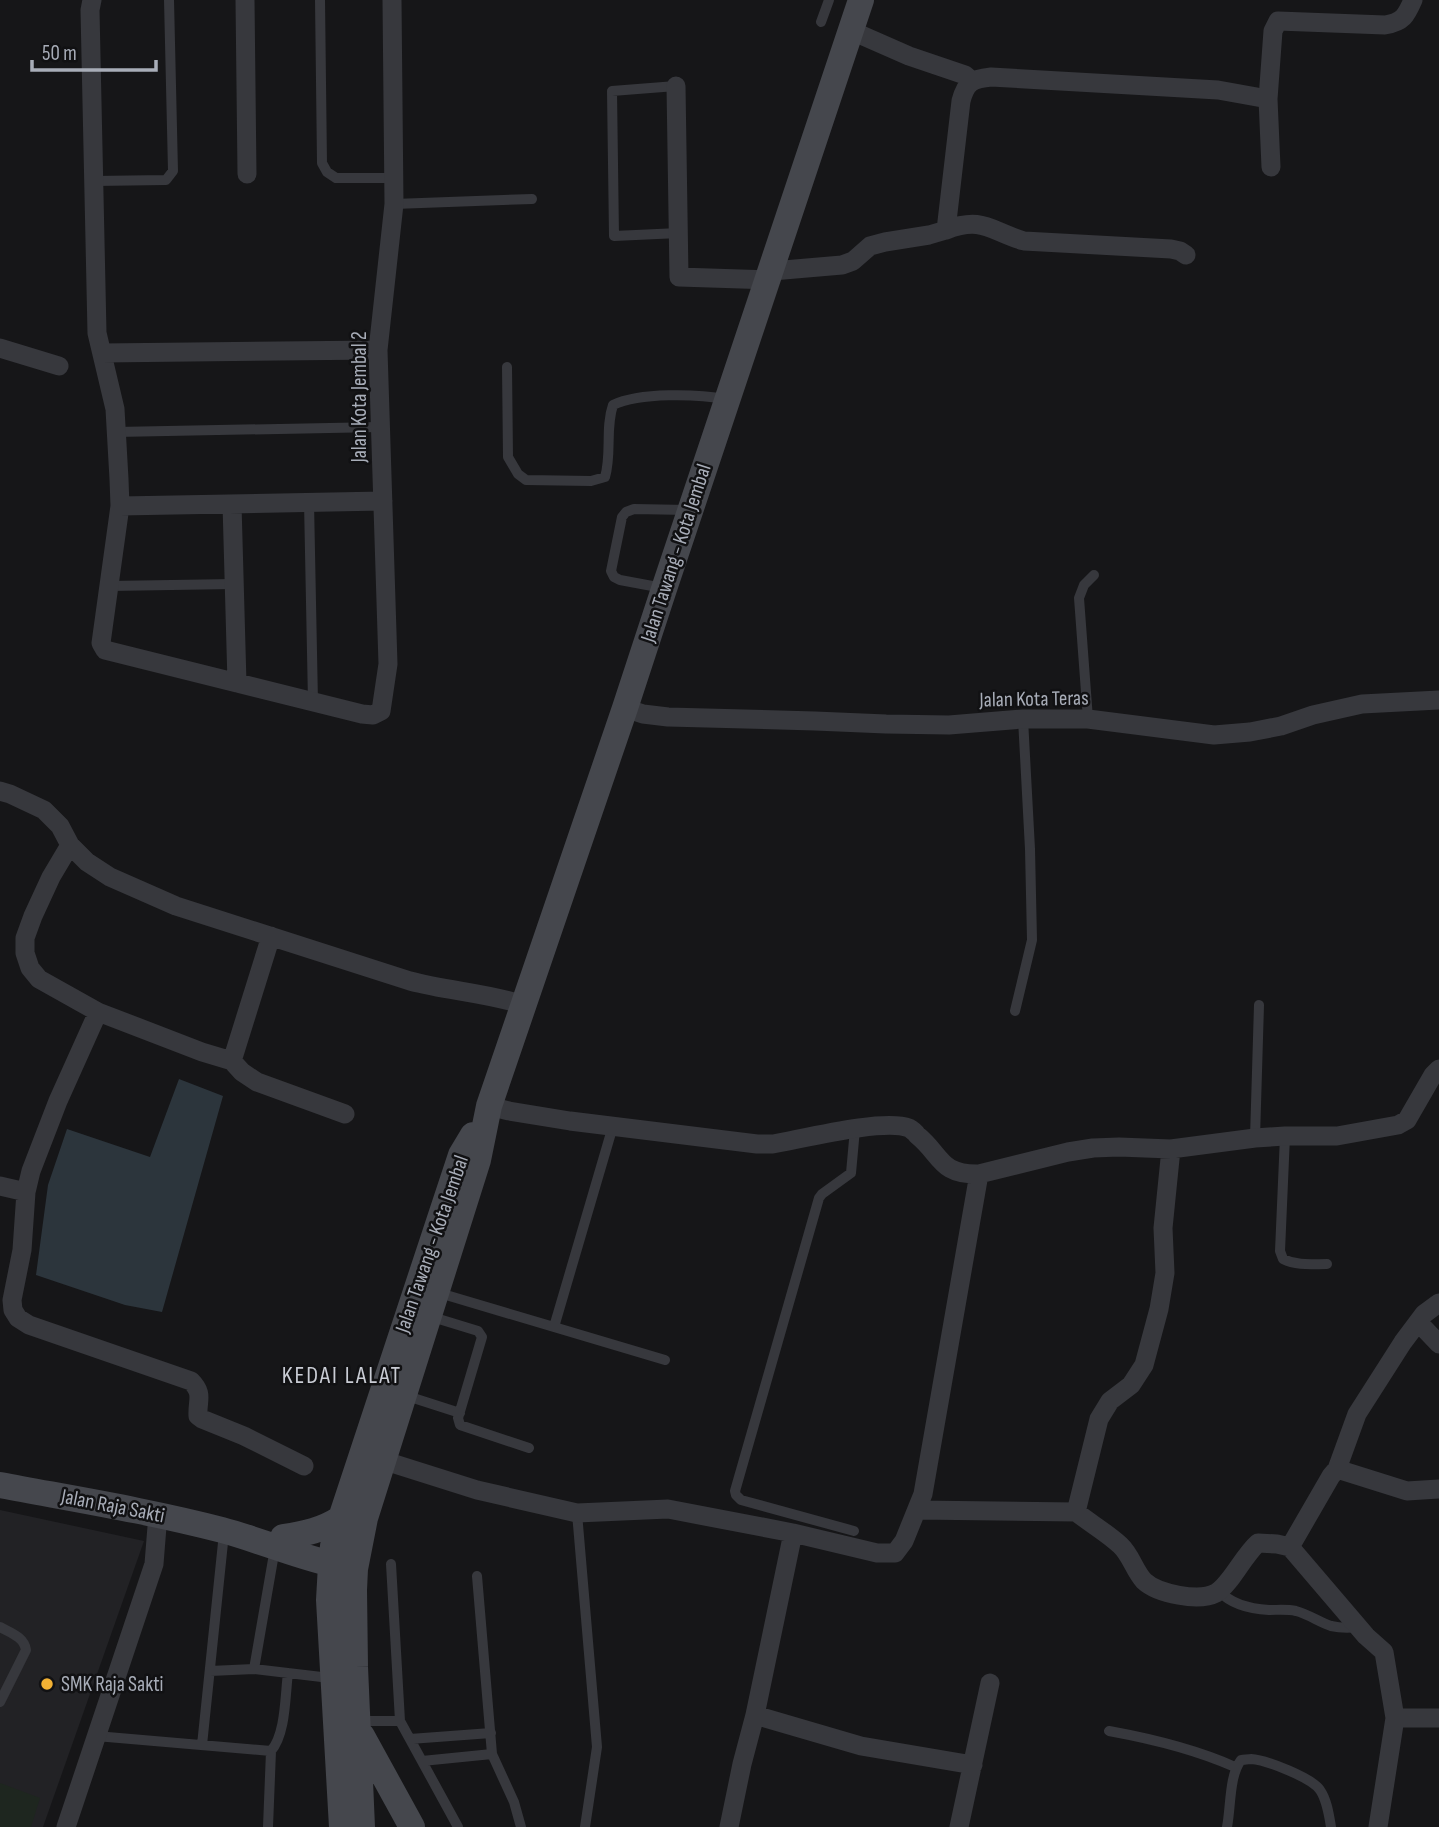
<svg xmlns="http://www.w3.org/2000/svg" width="1439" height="1827" font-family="'Sofia Sans Condensed',sans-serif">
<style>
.built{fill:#222225}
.green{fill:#1e261f}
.water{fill:#2c353c}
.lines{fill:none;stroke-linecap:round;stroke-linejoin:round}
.service{stroke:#37383d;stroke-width:10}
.minor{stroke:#37383d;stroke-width:19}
.secondary{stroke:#45474d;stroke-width:26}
.poi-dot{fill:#f2b134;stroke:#111113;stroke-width:2.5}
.labels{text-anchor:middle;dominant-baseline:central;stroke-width:5;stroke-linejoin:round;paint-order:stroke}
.street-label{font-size:21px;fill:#a8adb8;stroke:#111113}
.poi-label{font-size:21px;fill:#a8adb8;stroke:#111113;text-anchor:start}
.quarter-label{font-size:24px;letter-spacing:2px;fill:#c9ccd4;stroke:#111113}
</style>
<rect width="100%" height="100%" fill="#161618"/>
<path class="built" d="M0,1510L144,1541L43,1827H0Z"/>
<path class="green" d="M0,1783L40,1798L31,1827H0Z"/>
<path class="water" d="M179,1079L223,1096L162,1312L125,1305L36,1275L48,1185L67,1129L150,1157Z"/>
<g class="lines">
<path class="service" d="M320,0L322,163L327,172L336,178H394
M821,22L829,0
M676,86L612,91L614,236L679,233
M94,181L166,180L173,171L169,0
M394,204L532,199
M507,367L508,457L518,474L526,480L591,481L605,477C612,454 605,428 613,405C640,392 697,394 727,399
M116,432L380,427
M309,502L313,702
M109,586L234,584
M663,588L620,580L614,577L611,571L622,517L626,512L634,509L688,510
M1088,719L1079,598L1084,585L1094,575
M1015,1011L1032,940L1030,849L1023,719
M1285,1136L1280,1251L1283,1259C1297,1266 1312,1264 1327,1264
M1255,1138L1259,1005
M436,1292L554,1327L613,1126
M429,1316L478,1331L482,1337L458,1418L460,1425L529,1448
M554,1327L665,1360
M404,1395L460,1413
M577,1513L597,1747L585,1827
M854,1531L741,1500L736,1495L735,1491L819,1198L822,1194L851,1173L855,1129
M391,1564L400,1721L458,1827
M477,1576L492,1754L514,1802L521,1827
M1219,1591C1231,1604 1251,1609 1269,1610C1278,1610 1287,1609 1296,1611C1308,1614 1319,1622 1331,1626C1340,1628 1349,1628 1358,1627
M0,1627C11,1633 24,1637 26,1650L0,1702
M254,1669L330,1678
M210,1671L254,1669L275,1548
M358,1721H400
M1109,1731C1153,1739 1195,1749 1235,1767
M96,1736L271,1751L268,1827
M410,1739L491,1733
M202,1745L224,1533
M271,1751C286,1734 285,1695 288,1673
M422,1761L492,1754
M1227,1827C1231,1807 1229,1776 1241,1760C1243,1760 1249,1759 1251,1759C1267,1760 1312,1778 1320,1790C1327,1800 1329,1815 1331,1827"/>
<path class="minor" d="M92,0L90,10L97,333L115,409L119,479L120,506L101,643L105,650L362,714L373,715L381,711L388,664L378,350L394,204L392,0
M245,0L247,174
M852,31L909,56L965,75L972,81
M676,86L679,277L769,280
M1268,99L1273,31L1278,21L1385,25C1403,22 1406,16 1413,0
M946,230C983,216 990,231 1024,241L1171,249L1180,251L1186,255
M772,271L842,265L853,261L870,246L885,242L929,235L946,230L961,101C966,82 972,79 991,77L1218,90L1268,99L1271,167
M0,348L59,366
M102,353L378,350
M232,504L237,683
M120,506L383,501
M625,708L643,714L668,717L815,721L886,724L949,725L1023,719H1088L1214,735L1250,732L1281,726L1313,715L1362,704L1439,700
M0,791L10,794L44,810L60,826L70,845L87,862L110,877L176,906L410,981C448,991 487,993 524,1005
M70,845L51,877L33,916L25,938V953L30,968L39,979L98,1012L202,1052L232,1061L242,1072L257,1082L345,1114
M98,1012L58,1101L31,1171L26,1192L22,1250L12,1300L13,1310L18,1318L29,1325L191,1381C204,1394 197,1400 198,1416L202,1419L244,1436L304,1466
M232,1061L271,936
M489,1106L509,1111L570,1121L757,1144H773C802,1139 884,1118 909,1128C911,1129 916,1133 917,1135C942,1155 939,1175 979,1174L1068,1152L1093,1148L1119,1147L1171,1149L1255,1138L1285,1136H1337L1398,1125L1407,1120L1433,1075L1439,1069
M1171,1149L1163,1228L1165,1273L1159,1309L1144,1365L1131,1385L1110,1401L1099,1419L1076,1512C1090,1523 1107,1533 1120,1545C1131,1555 1134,1570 1144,1581C1158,1594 1199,1602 1216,1593C1231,1584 1243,1556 1258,1543L1277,1544L1290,1547L1366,1636L1384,1652L1395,1718L1378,1827
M0,1186L26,1192
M1418,1322L1439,1344
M382,1460L477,1490L577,1513L668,1509L793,1533L877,1553H895L904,1541L923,1494L979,1174
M1337,1469L1407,1491L1439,1489
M917,1510L1076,1512
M1290,1547L1331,1476L1337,1469L1357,1414L1403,1342L1424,1314L1439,1303
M755,1715L861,1746L973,1765
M1395,1718H1439
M66,1827L154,1564L158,1514
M729,1827L742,1764L755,1715L793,1533
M959,1827L990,1683"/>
<path class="secondary" d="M0,1485C74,1499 149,1511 222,1530C263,1541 303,1559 345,1567
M283,1537C304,1534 323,1530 341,1518
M362,1736L412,1827
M342,1827L329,1600L331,1565L333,1546L341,1518L461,1155L473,1135
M362,1827L355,1667L354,1590L355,1569L365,1518L478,1160L489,1106L625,708L664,589L861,0"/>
</g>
<circle class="poi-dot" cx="47" cy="1684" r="7"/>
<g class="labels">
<g class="street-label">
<text transform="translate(359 397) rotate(-90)">Jalan Kota Jembal 2</text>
<text transform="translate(676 553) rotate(-72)">Jalan Tawang - Kota Jembal</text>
<text transform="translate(1034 699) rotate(-1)">Jalan Kota Teras</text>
<text transform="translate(432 1244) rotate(-71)">Jalan Tawang - Kota Jembal</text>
<text transform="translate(113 1506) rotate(11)">Jalan Raja Sakti</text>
</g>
<g class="poi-label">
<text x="61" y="1684">SMK Raja Sakti</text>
</g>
<g class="quarter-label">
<text x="342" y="1375">KEDAI LALAT</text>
</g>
</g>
<path d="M32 60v10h124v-10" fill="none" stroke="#a8adb8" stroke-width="3.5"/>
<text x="42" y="60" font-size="21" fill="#a8adb8" stroke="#111113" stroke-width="5" paint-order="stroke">50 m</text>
</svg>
